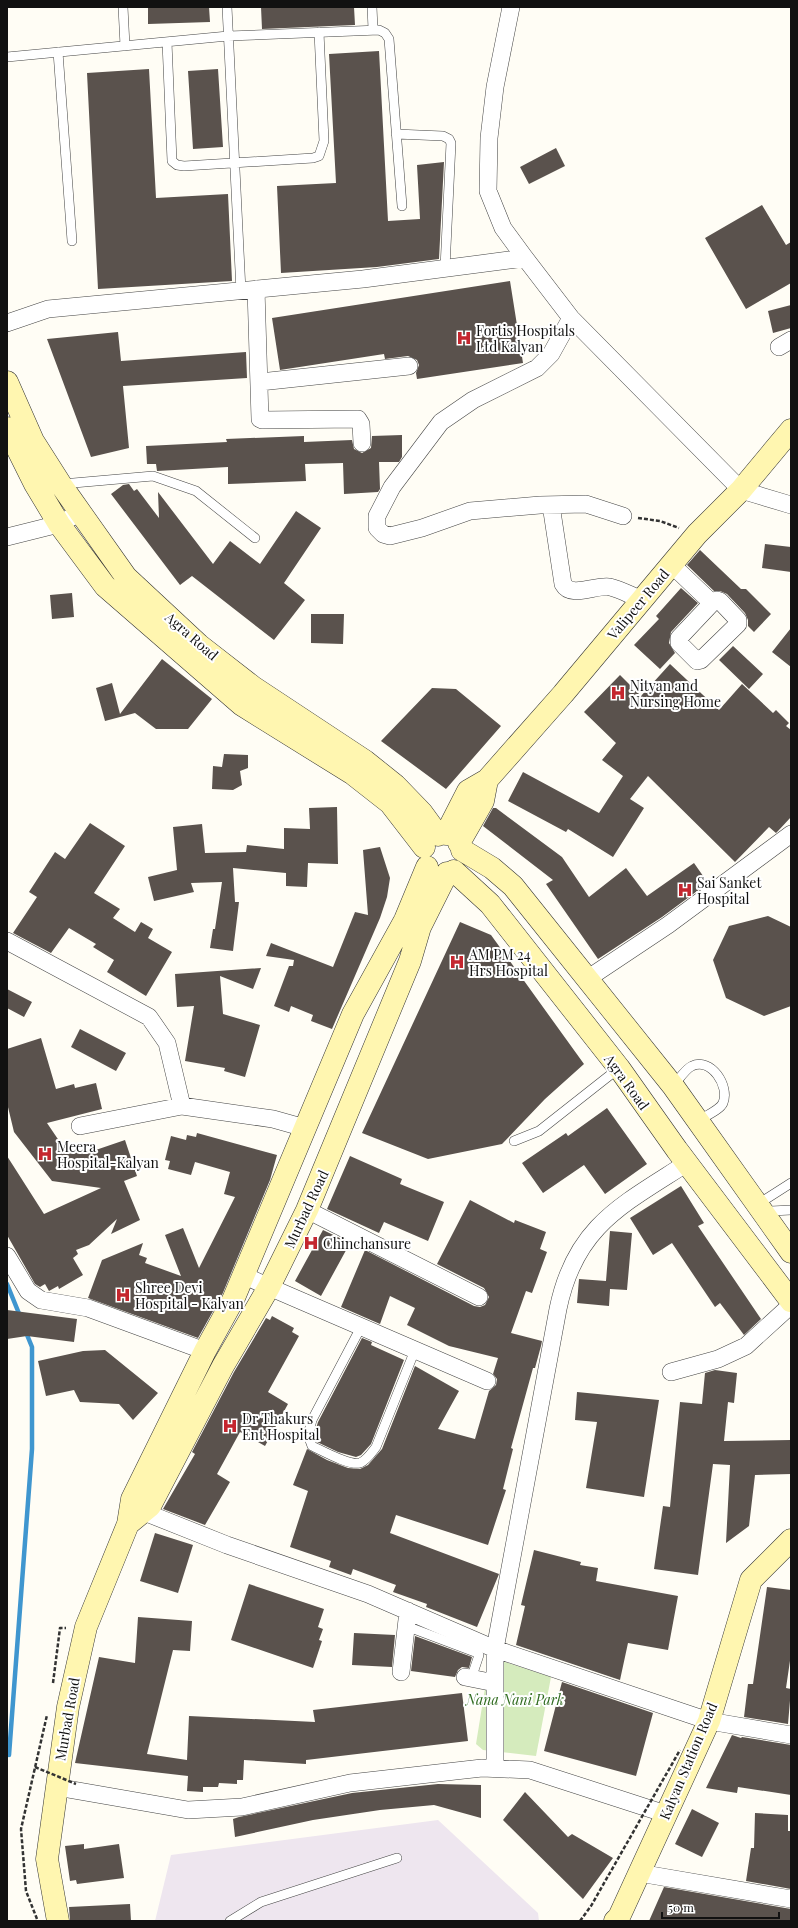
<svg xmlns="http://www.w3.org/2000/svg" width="798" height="1928" font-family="'Playfair Display',serif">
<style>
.industrial{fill:#eee6ef}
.green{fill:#d5ebbd}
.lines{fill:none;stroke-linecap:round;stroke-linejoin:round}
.stream{stroke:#3f96cf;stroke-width:4.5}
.building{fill:#5a524d}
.lane-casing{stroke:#444;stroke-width:10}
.street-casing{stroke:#444;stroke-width:18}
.secondary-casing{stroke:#333;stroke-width:23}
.path{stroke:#333;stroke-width:2.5;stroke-dasharray:4 2;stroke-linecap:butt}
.lane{stroke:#fff;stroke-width:9}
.street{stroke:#fff;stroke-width:17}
.secondary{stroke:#fff6b0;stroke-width:22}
.path-bridge{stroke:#333;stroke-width:2.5;stroke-dasharray:4 2;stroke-linecap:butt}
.labels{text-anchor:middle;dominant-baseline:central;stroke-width:4;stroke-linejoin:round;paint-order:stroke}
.poi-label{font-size:14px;fill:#111;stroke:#fff;text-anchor:start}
.street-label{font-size:14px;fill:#111;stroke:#fff}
.park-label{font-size:14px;font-style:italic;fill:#2f6b1f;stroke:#fff}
</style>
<rect width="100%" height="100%" fill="#fffdf5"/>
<path class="industrial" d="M438,1820L538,1913L539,1921H155L171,1855Z"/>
<path class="green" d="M490,1657L551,1677L536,1756L483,1750L476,1744Z"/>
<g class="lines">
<path class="stream" d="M7,1284L20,1316
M9,1755L32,1449V1347L25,1330"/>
</g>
<path class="building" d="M148,7H209L210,22L148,24Z
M261,7H354L355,25L262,29Z
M379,51L388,221L420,219L417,165L444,162L439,259L377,267L281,273L277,186L336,183L329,54Z
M149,69L156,198L228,194L232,281L98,289L87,73Z
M218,69L223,147L193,149L188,71Z
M556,148L565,166L529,184L520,167Z
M762,205L786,245L791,242V283L746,309L705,238Z
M510,281L523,363L417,379L416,373L419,365L417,360L408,356L385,359L384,354L280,370L272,318Z
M791,305V328L773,333L768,311Z
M118,332L121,361L246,352L247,378L123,386L129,448L91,457L47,339Z
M402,435V457L399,462H379L380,489L378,492L344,494L343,463L305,464L306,481L228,484V467L157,471L156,464H147L146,446L227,442L226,439L304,436V442L352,440L354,449L362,453L371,448L372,436Z
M129,484L134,491L137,489L159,518L158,492L213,564L230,541L260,564L296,511L321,528L284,583L305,600L274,640L192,576L180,585L111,494L123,485Z
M765,544L791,547V572L762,568Z
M700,550L741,589H746L771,614L754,632L748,626V620L745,613L727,594L720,591H714L687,565Z
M681,588L698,603L671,632L669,643L675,653L660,669L634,645L659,619L656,616Z
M72,593L74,617L52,619L50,595Z
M311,614H344L343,644L311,643Z
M791,628V667L772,652Z
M733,646L763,674L749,689L719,660Z
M162,659L212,699L188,729H156L135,713L105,721L96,688L112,683L120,714Z
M670,664L719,710L742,684L773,713L776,710L789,723L786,726L791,730V817L778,831L776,833L769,827L735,862L648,776L630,799L644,808L613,857L568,829L566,832L508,801L523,772L599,813L623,776L602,760L616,743L584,712L620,675L641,696Z
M432,688L456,689L501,726L446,789L381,741Z
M224,754L248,755V768L240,771L242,785L233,790L212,789L213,766L222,767Z
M337,807L338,864L308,863L307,887L286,886V873L233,868L235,902H239L233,951L210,948L213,929H215L222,882L191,883L194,892L154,901L148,877L177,870L173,827L202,824L205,853L246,852L247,845L284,849V828L310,829L309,808Z
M493,808H496L562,857L589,897L626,868L647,896L694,863L708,883L662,917L598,959L546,884L553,880L483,826Z
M90,823L125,846L94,893L120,909L113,918L135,932L141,922L153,929L148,938L172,952L146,996L107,972L114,960L93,947L96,944L69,928L51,953L13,933L37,897L29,892L55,852L65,859Z
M380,847L390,878L387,897L380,918L332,1029L311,1021L313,1015L291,1006L289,1012L274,1006L289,966H293L294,960L266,956L271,943L333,967L355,912L368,915L363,850Z
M768,916L791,927V1006L764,1016L726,998L713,960L729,926Z
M460,922L491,935L584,1064L545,1099L502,1144L428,1159L362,1133Z
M261,968L253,989L220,976L223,1014L260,1025L245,1077L224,1071L225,1068L185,1061L194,1006L177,1007L175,974Z
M7,989L32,1002L24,1017L7,1008Z
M80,1029L126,1053L116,1071L71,1047Z
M41,1038L56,1089L74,1084L75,1088L96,1083L102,1109L47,1123L66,1151L87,1153L125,1140L137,1176L124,1181L140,1220L111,1234L117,1219L89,1245L76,1250L78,1254L73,1258L83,1275L59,1289L58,1286L49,1291L45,1284L40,1287L35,1284L7,1235V1156L44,1214L101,1188L52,1181L14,1132L7,1103V1049Z
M607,1108L647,1164L605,1194L584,1165L543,1193L522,1163L566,1133L568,1136Z
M197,1133L277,1155L270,1180L222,1295L198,1338L88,1298L102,1260L143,1243L139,1255L147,1258L145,1263L181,1276L165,1235L183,1228L199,1268L235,1197L224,1194L230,1172L195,1162L191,1175L168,1169L170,1161L165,1160L171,1136L186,1140L187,1135L196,1137Z
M350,1156L402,1179L400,1184L444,1202L428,1241L384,1222L379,1233L327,1209Z
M681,1186L704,1223L698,1226L761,1319L744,1335L720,1303L715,1307L672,1243L653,1255L630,1218Z
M470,1200L514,1223L515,1220L546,1232L540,1249L547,1252L532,1293L526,1291L511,1333L542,1341L541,1346L535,1368H533L511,1448L513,1449L503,1489L506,1490L488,1545L396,1515L390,1533L499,1574L477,1627L426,1607L427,1604L393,1592L396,1585L353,1569L351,1575L329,1567L331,1561L290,1547L308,1491L293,1485L307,1449L327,1460L348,1468L360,1469L368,1465L382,1449L415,1366L459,1391L438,1429L475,1439L489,1391L496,1385L497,1379L493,1374L498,1358L449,1346L407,1325L415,1308L390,1296L380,1324L341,1307L365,1250L474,1306L480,1307L485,1305L489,1297L484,1288L437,1264Z
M323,1230L350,1243L321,1296L295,1281Z
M610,1231L632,1233L627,1290L610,1289L609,1306L577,1303L579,1279L606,1281Z
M7,1310L77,1319L74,1342L27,1336L7,1339Z
M272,1316L294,1328L292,1332L299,1336L268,1392L288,1404L265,1446L240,1432L217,1474L230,1482L205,1525L163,1509L195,1454L192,1452L234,1372L266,1318L270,1320Z
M362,1338L372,1342L371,1345L404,1360L371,1444L361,1455L356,1457L338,1452L317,1442L314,1435L318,1422Z
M105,1350L158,1393L133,1420L119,1404L80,1402L74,1390L46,1396L38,1361L83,1351Z
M715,1370L737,1373L734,1403L728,1402L724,1441L791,1440V1474L755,1475L749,1526L726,1543L730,1465L713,1464L698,1575L654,1569L663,1506L670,1507L680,1402L702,1404L705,1373Z
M577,1392L659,1400L644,1497L586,1488L597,1422L575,1420Z
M155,1533L193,1545L178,1593L140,1581Z
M534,1550L581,1562L580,1565L598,1568L596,1581L678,1596L668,1650L628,1643L620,1680L516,1645L525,1606L521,1605Z
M249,1584L324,1609L318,1627L323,1629L319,1640L322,1641L313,1668L231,1640Z
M767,1587L791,1590V1654L786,1688L791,1689L788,1724L744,1717L748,1684H753Z
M138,1617L192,1621L190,1651L173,1650L147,1754L187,1760L189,1716L315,1722L313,1710L462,1693L468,1741L306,1760V1764L244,1760L243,1780H237V1784L219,1783L218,1787H203V1792L187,1791L188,1776L75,1763L99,1657L135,1663Z
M354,1633L395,1635L392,1667L352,1665Z
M415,1636L472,1657L469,1668L462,1667L458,1670L455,1677L411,1671Z
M562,1682L653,1713L636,1776L544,1751Z
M732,1735L741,1738L742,1737L791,1745V1795L738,1787L737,1793L706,1788Z
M438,1784L481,1785V1818L434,1805L380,1810L313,1820L235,1837L233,1819L239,1817L352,1793Z
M525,1792L568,1837L572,1834L613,1858L583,1899L503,1820Z
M692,1809L719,1823L702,1857L675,1844Z
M755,1813L788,1815V1831H791V1889L746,1881L751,1848H754Z
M84,1844V1849L119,1844L124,1878L77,1884L76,1880L70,1881L65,1846Z
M664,1887L791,1909V1921H649Z
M130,1904L131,1921H70L69,1907Z"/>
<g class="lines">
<g class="lane-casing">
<path id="lane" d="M123,7L125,46
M227,7L241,291
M372,7L373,29
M167,42L172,161L177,165L184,166L313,158L319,156L324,141L319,32
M58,52L72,241
M7,57L228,36L379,30L385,33L389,39L402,206
M396,134L443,136L449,139L451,143L445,268
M62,484L153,476L196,491L255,538
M673,1086C678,1081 685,1069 692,1066C711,1057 730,1086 723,1103C720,1110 705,1116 698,1121
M514,1141L539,1131L619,1068
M758,1206L766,1199L791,1183
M765,1214L771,1211L791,1210
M361,1327L312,1420L308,1435L312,1446C323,1451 349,1466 360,1463C367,1460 372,1452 376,1447L415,1350
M406,1626L475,1652L479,1655L473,1673
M230,1921L261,1902L397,1858"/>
</g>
<g class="street-casing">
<path id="street" d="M511,7L495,87L489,138L488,191L503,228L525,258
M256,289L260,419L262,420L358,419L361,424L362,443
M571,318L551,354L537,368L473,400L441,422L392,487L377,516V528L383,534L390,536L422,528L470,511L540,505L586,504L623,516
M7,323L48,309L363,279L525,258L571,318L741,490L791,505
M779,347L791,340
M260,382L409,366
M551,505L563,584C571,599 597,584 610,587C620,589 632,596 642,600
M7,537L59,524L81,512
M671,564L712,603L679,638V643L697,661L701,660L738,624V620L720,601L717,600L712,603
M7,941L149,1017L167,1043L182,1106
M587,979L668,925L791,834
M80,1126L182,1106L273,1119L305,1128
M307,1210L479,1297
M7,1256L28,1291L41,1300L88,1308L205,1351
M243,1275L269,1287L487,1381
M671,1372L718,1359L746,1346L791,1305
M134,1508L227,1545L368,1594L495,1649L709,1721L791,1735
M401,1672L408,1611
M465,1677L495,1683
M495,1768V1649L558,1309C575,1226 622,1205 687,1163
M56,1787L188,1810L242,1807L350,1783L482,1768L530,1770L666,1814
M639,1873L791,1899"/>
</g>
<g class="secondary-casing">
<path id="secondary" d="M7,382L33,441L61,485L126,577L199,645L253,687L365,761L395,785L422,813L438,835
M7,428L35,484L59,524L105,586L242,705L353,774L390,803L424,847
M446,834L468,791L487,780L563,694L697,534L741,490L791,430
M459,843L483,801L487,780
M462,850L492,868L513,886L673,1086L791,1252
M454,871L490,904L619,1068L677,1150L791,1301
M128,1524L150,1506L223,1366L269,1287L307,1210L410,961L420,927L447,873
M58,1921L47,1859L68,1707L86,1627L128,1524L132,1499L205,1351L233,1300L353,1014L405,920L427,867
M615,1921L619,1917L709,1721L751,1580L791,1540"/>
</g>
<path class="path" d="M638,518L660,521L679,528
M53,1683L60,1628H66
M37,1919L26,1891L21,1829L47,1715"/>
<use href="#lane" class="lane"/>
<use href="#street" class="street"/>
<use href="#secondary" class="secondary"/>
<path class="path-bridge" d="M35,1767L76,1784
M580,1921L591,1906L680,1750"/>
</g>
<defs>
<g id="hospital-bare" transform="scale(1.2)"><path d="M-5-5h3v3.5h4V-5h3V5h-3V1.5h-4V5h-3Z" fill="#c4262e" stroke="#fff" stroke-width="2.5" paint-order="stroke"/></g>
</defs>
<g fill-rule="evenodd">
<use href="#hospital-bare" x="464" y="338"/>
<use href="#hospital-bare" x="618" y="693"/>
<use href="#hospital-bare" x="685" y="890"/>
<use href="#hospital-bare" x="457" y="962"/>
<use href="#hospital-bare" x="45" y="1154"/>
<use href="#hospital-bare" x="311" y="1243"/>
<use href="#hospital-bare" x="123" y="1295"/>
<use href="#hospital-bare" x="230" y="1426"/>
</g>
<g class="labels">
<g class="poi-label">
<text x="476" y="330">Fortis Hospitals<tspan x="476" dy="16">Ltd Kalyan</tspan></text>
<text x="630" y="685">Nityan and<tspan x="630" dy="16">Nursing Home</tspan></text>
<text x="697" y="882">Sai Sanket<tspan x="697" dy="16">Hospital</tspan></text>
<text x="469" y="954">AM PM 24<tspan x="469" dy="16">Hrs Hospital</tspan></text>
<text x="57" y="1146">Meera<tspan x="57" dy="16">Hospital-Kalyan</tspan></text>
<text x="323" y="1243">Chinchansure</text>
<text x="135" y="1287">Shree Devi<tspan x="135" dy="16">Hospital - Kalyan</tspan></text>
<text x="242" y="1418">Dr Thakurs<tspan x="242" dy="16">Ent Hospital</tspan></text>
</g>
<g class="street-label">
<text transform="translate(638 604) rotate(-50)">Valipeer Road</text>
<text transform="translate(192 636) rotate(41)">Agra Road</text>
<text transform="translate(627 1082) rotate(54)">Agra Road</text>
<text transform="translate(306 1209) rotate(-65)">Murbad Road</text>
<text transform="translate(67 1719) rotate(-80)">Murbad Road</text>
<text transform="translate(688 1761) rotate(-67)">Kalyan Station Road</text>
</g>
<g class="park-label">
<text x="515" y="1699">Nana Nani Park</text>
</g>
</g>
<rect width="798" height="1928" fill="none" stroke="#111111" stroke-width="16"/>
<path d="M662 1912v6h117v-6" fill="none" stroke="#111111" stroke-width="2"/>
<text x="668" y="1912" font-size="12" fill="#111111" stroke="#ffffff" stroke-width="3" paint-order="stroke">50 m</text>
</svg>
